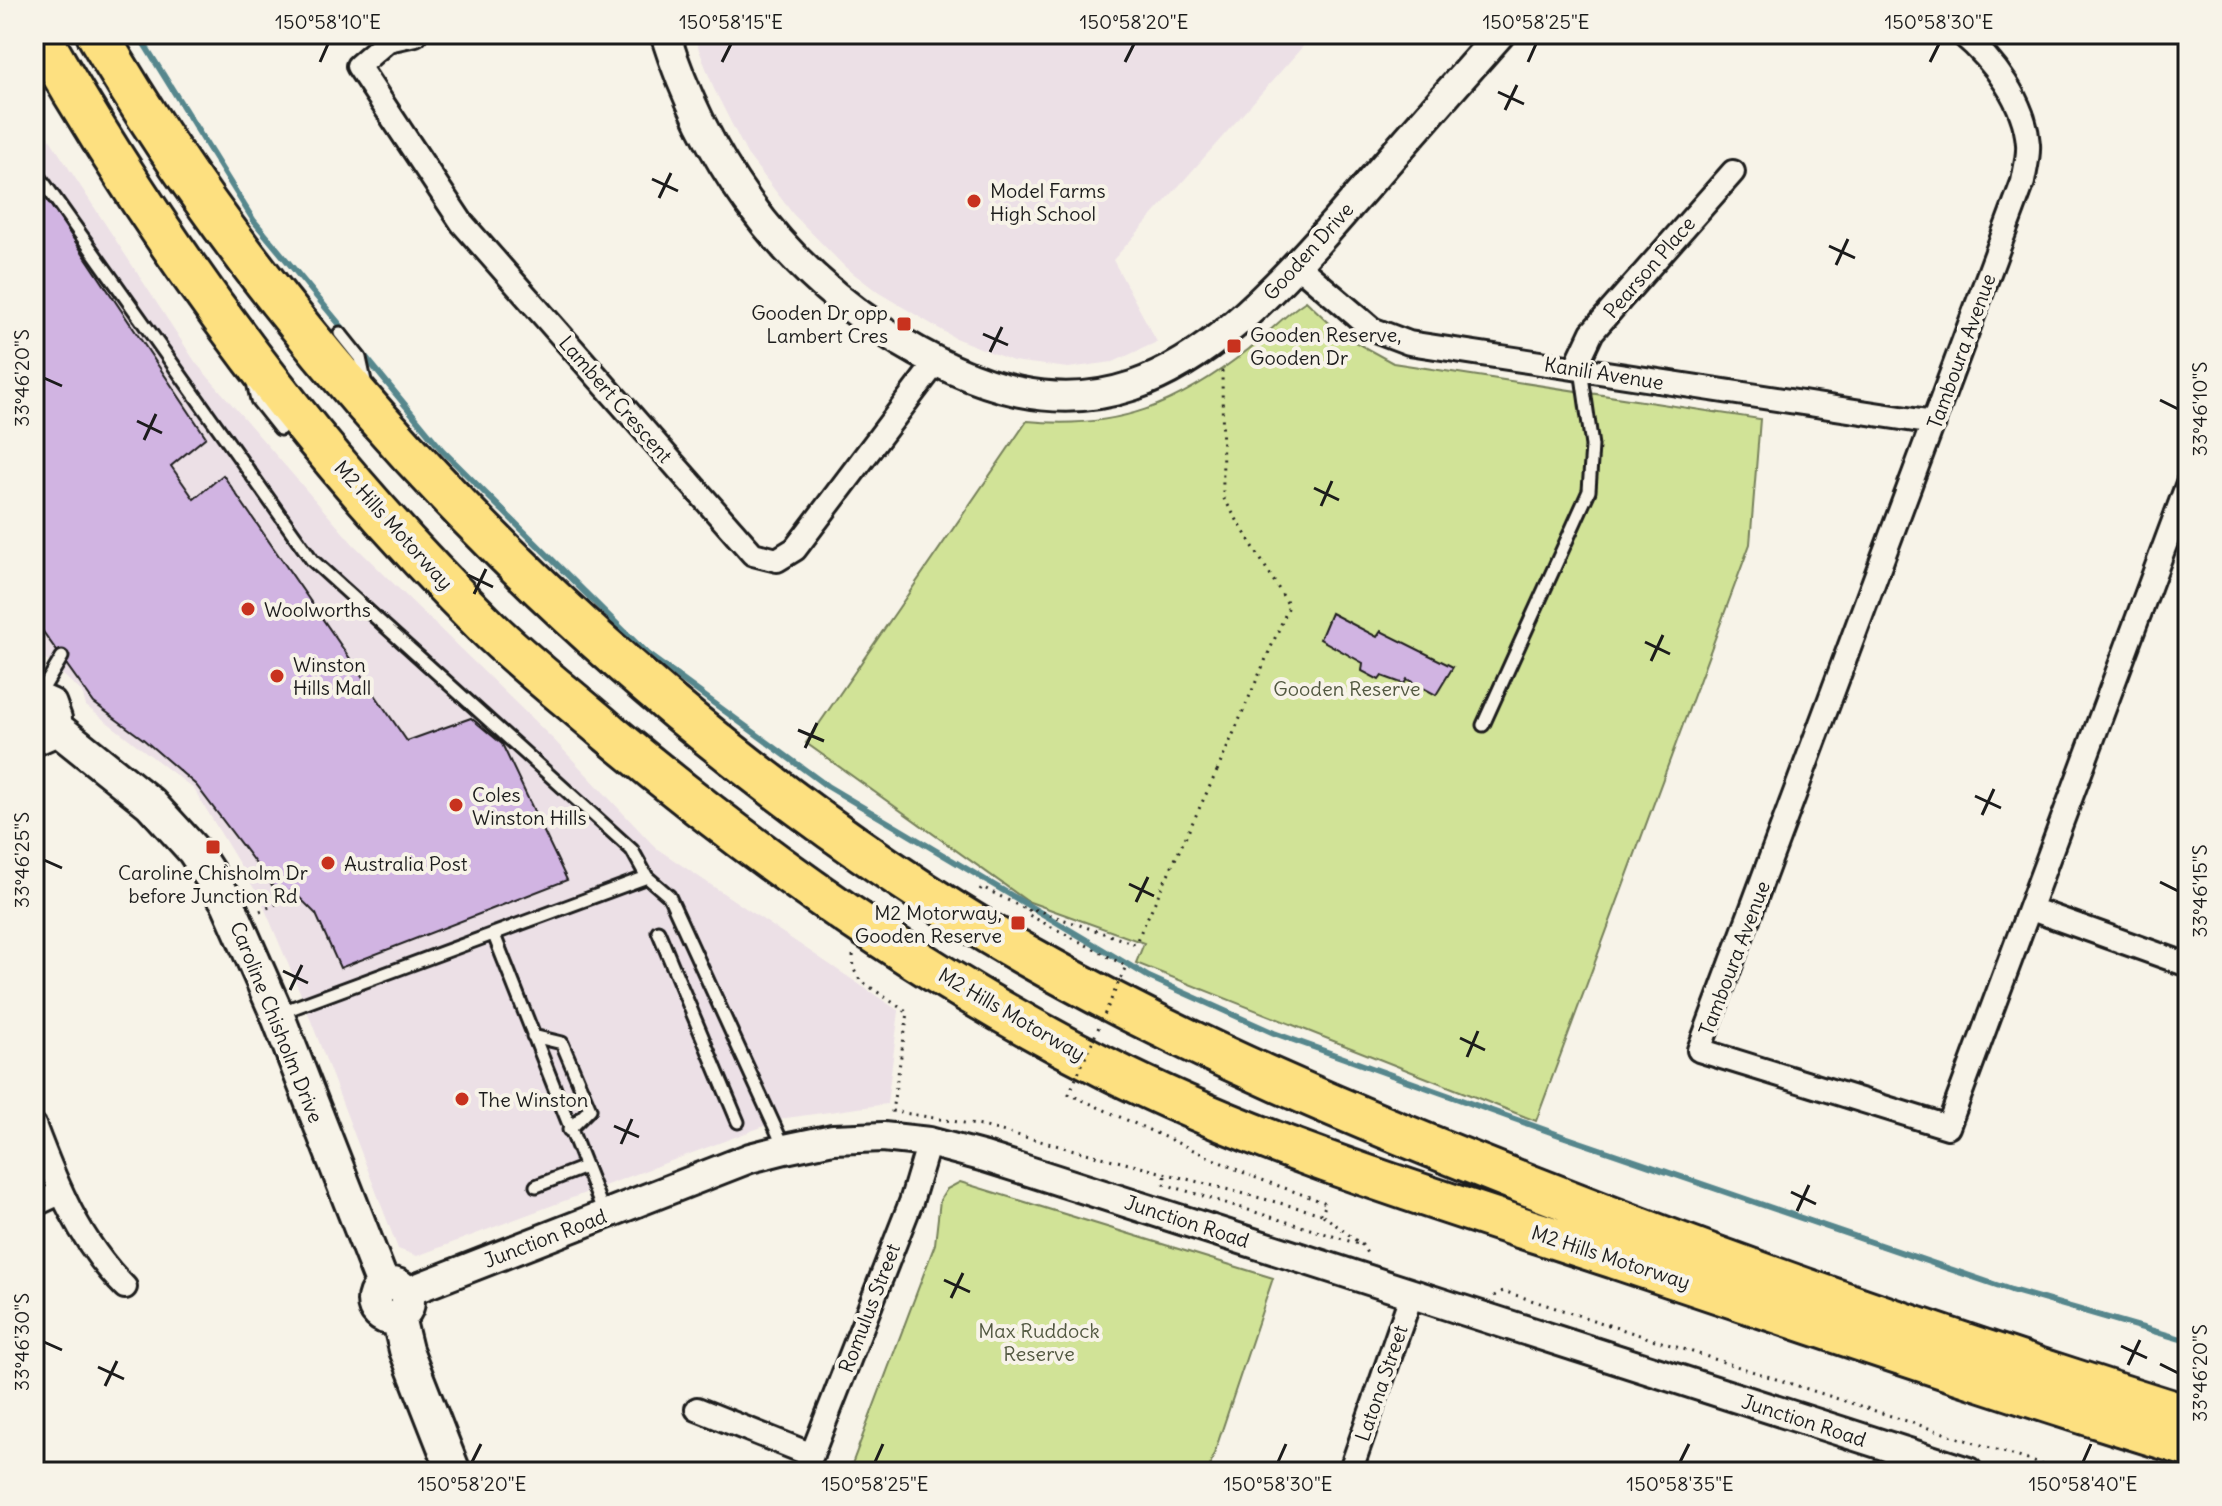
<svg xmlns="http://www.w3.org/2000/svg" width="2222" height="1506" font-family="Delius,sans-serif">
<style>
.built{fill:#ece0e6}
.green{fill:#d1e397;stroke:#76805a;stroke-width:2}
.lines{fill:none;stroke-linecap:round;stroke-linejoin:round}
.stream{stroke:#57878d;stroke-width:6}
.building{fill:#d1b4e2;stroke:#1c1c1c;stroke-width:2}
.service-casing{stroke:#1c1c1c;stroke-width:17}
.minor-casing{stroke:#1c1c1c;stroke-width:28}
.tertiary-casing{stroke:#1c1c1c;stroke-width:34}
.secondary-casing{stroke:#1c1c1c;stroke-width:38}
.motorway-casing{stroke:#1c1c1c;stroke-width:46}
.path{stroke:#1c1c1c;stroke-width:3;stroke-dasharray:2 6;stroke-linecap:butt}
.service{stroke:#f7f3e8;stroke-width:11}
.minor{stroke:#f7f3e8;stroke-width:22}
.tertiary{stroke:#f7f3e8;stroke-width:28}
.secondary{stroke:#f7f3e8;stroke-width:32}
.motorway{stroke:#fde080;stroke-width:40}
.path-bridge{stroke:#1c1c1c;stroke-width:3;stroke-dasharray:2 6;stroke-linecap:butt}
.ticks{fill:none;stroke:#1c1c1c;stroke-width:3}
.poi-dot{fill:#c8321e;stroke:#f7f3e8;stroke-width:3}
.labels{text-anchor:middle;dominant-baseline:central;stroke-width:8;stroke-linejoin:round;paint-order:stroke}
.poi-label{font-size:20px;fill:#1c1c1c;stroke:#f7f3e8;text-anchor:start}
.street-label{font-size:20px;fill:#1c1c1c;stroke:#f7f3e8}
.park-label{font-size:20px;fill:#525841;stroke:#f7f3e8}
.neatline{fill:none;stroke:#1c1c1c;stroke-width:3}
.ticks-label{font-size:20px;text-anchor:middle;fill:#1c1c1c}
</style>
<rect width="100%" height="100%" fill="#f7f3e8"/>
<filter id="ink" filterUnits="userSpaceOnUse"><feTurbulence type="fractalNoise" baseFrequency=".0125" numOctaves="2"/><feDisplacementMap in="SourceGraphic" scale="16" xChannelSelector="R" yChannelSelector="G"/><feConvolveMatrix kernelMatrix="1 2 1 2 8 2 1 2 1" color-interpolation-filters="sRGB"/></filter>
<g filter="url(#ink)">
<path class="built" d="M693,34H1314L1113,260L1157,342L1113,362L1068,368L1013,361L955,338L879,293L845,267L793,214L747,154L714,89Z
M34,115L196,363L353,544L555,741L656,848L899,1011L887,1104L786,1118L417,1256L398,1249L300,992L261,900L194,789L86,706L82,692L43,657L34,660Z"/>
<path class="green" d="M1306,301L1342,335L1393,363L1760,419L1750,544L1536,1121L1136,963L1144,943L1027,901L806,743L1027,421C1118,430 1178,405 1249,349C1269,333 1285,314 1306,301Z
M960,1182L1273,1278L1208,1472H849L935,1244L940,1200L947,1189Z"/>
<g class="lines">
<path class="stream" d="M138,34L254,221L346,332
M360,350L442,450L647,654L827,786L1149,977L1274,1033L1562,1136L2011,1290L2188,1341"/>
</g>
<path class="building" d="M34,180L206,437L171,466L194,499L223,475L407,741L471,718L502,744L567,880L340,968L316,914L293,891L278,893L196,785L143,739L94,703L41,629L34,628Z
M1331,613L1377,637L1381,631L1453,667L1436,695L1407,679L1404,684L1382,676L1379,680L1362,671L1363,663L1320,639Z"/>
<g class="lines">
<g class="service-casing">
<path id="service" d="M34,169L312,560L632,850L647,877
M340,333L360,358L365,381
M253,382L257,400L280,429
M38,697L62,657
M1483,725L1589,491L1592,446L1581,369
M658,931L738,1122
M494,935L604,1213
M279,1013L647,877L669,896L785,1149
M533,1036L562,1043L590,1109L569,1130
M536,1186L585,1167"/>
</g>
<g class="minor-casing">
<path id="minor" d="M415,34L388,40L358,66L462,223L753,554L777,560L795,549L937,361
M1962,34C1993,60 2025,102 2028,144C2029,156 2025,170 2023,182L1699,1050L1948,1127L2188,483
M1297,265L1372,329L1409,343L1934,423
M1575,368L1592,332L1733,172
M2031,909L2188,965
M34,1125C57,1186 79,1241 125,1287
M34,1205L60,1193
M697,1409L812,1455
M805,1472L911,1202L929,1142
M1350,1472L1412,1293"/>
</g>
<g class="tertiary-casing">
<path id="tertiary" d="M665,34C703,155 775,260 882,330C1086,463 1195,382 1336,221C1391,158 1445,96 1500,34
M407,1292L750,1158L785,1149L833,1139L883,1137L929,1142L985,1157L1968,1472"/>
</g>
<g class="secondary-casing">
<path id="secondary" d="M34,698L50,705L55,719L50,732L34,739
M54,726L150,803L194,851L228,903L277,1014L383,1285
M374 1301a17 17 0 1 1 34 0a17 17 0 1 1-34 0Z
M398,1317L406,1350L454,1472"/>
</g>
<g class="motorway-casing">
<path id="motorway" d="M39,34C162,249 312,454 488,628C526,665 569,698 609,733C762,861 927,978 1106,1068C1269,1150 1445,1202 1618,1259C1807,1322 1997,1388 2188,1446
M97,34C307,395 662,746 1024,954C1189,1048 1364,1121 1541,1190C1754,1274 1970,1348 2188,1416"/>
</g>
<path class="path" d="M1217,771L1289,606L1223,497L1222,365
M980,890L982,887L1029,911
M260,911L297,895
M853,955L854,970L860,980L908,1013L892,1111L982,1126L1322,1214L1326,1203L1251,1176
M1165,1176L1164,1184L1362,1245
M1323,1215L1362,1245L1368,1255
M1494,1296L1503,1291L2065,1472"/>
<use href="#service" class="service"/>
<use href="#minor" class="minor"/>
<use href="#tertiary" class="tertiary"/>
<use href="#secondary" class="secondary"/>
<use href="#motorway" class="motorway"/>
<path class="path-bridge" d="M1217,771L1135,944L1030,908L1027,914L1126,966L1069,1094L1251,1176"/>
</g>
</g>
<path class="ticks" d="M320,62L328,44M722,62L731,44M1125,62L1134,44M1528,62L1536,44M1930,62L1939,44M1498,92L1524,104M1505,110L1517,85M652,179L678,191M659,198L671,173M1829,246L1855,258M1836,265L1848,239M983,334L1008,345M990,352L1002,327M44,378L62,386M2160,400L2178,409M137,421L162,433M144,440L156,414M1314,488L1339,500M1321,506L1332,481M468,575L493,587M474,594L486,569M1645,642L1670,654M1651,661L1663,635M798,730L824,741M805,748L817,723M1975,796L2001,808M1982,815L1994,789M44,860L62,868M2160,882L2178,891M1129,884L1154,896M1136,902L1148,877M283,971L308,983M290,990L302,965M1460,1038L1485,1050M1467,1057L1478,1031M614,1126L639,1137M621,1144L632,1119M1791,1192L1816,1204M1797,1211L1809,1185M944,1280L970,1292M951,1298L963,1273M44,1342L62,1350M2121,1346L2147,1358M2160,1364L2178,1373M2128,1365L2140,1340M98,1367L124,1379M105,1386L117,1361M472,1462L481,1444M875,1462L883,1444M1278,1462L1286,1444M1680,1462L1689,1444M2083,1462L2091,1444"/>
<g class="poi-dot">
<circle cx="974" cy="201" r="8"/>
<rect x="896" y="316" width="16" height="16" rx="4"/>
<rect x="1226" y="338" width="16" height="16" rx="4"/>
<circle cx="248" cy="609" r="8"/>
<circle cx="277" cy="676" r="8"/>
<circle cx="456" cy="805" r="8"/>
<rect x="205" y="839" width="16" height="16" rx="4"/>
<circle cx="328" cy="863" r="8"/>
<rect x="1010" y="915" width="16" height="16" rx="4"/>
<circle cx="462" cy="1099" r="8"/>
</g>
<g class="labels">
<g class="poi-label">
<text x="990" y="190">Model Farms<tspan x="990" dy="23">High School</tspan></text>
<text x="888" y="312" text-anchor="end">Gooden Dr opp<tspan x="888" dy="23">Lambert Cres</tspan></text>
<text x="1250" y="334">Gooden Reserve,<tspan x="1250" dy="23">Gooden Dr</tspan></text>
<text x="264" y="609">Woolworths</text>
<text x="293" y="664">Winston<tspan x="293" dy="23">Hills Mall</tspan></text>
<text x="472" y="794">Coles<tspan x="472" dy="23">Winston Hills</tspan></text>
<text x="344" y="863">Australia Post</text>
<text x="213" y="872" text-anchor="middle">Caroline Chisholm Dr<tspan x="213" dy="23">before Junction Rd</tspan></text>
<text x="1002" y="912" text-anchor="end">M2 Motorway,<tspan x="1002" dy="23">Gooden Reserve</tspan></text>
<text x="478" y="1099">The Winston</text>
</g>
<g class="street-label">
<text transform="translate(1308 251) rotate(-48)">Gooden Drive</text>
<text transform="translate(1649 267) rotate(-49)">Pearson Place</text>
<text transform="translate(1961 351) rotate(-70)">Tamboura Avenue</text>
<text transform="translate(1604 373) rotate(9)">Kanili Avenue</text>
<text transform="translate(616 399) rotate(49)">Lambert Crescent</text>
<text transform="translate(394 525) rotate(48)">M2 Hills Motorway</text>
<text transform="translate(1734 958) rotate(-69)">Tamboura Avenue</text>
<text transform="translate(1012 1014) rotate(30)">M2 Hills Motorway</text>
<text transform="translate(277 1022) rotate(68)">Caroline Chisholm Drive</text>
<text transform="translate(1187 1221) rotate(18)">Junction Road</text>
<text transform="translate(545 1238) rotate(-21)">Junction Road</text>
<text transform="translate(1611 1257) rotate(18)">M2 Hills Motorway</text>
<text transform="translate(869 1308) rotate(-69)">Romulus Street</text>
<text transform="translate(1381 1383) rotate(-71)">Latona Street</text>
<text transform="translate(1804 1420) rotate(18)">Junction Road</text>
</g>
<g class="park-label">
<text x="1347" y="688">Gooden Reserve</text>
<text x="1039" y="1330">Max Ruddock<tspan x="1039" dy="23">Reserve</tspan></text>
</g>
</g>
<rect width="2222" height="1506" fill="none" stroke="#f7f3e8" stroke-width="88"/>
<rect x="44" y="44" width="2134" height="1418" class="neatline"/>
<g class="ticks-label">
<text x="328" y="29">150°58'10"E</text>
<text x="731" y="29">150°58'15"E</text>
<text x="1134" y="29">150°58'20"E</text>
<text x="1536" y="29">150°58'25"E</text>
<text x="1939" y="29">150°58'30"E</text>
<text transform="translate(22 378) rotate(-90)" y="7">33°46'20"S</text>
<text transform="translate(2200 409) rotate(-90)" y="7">33°46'10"S</text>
<text transform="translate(22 860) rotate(-90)" y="7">33°46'25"S</text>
<text transform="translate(2200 891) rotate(-90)" y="7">33°46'15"S</text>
<text transform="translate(22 1342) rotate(-90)" y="7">33°46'30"S</text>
<text transform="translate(2200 1373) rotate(-90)" y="7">33°46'20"S</text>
<text x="472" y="1491">150°58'20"E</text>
<text x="875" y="1491">150°58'25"E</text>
<text x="1278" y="1491">150°58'30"E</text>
<text x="1680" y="1491">150°58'35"E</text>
<text x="2083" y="1491">150°58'40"E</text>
</g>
</svg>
